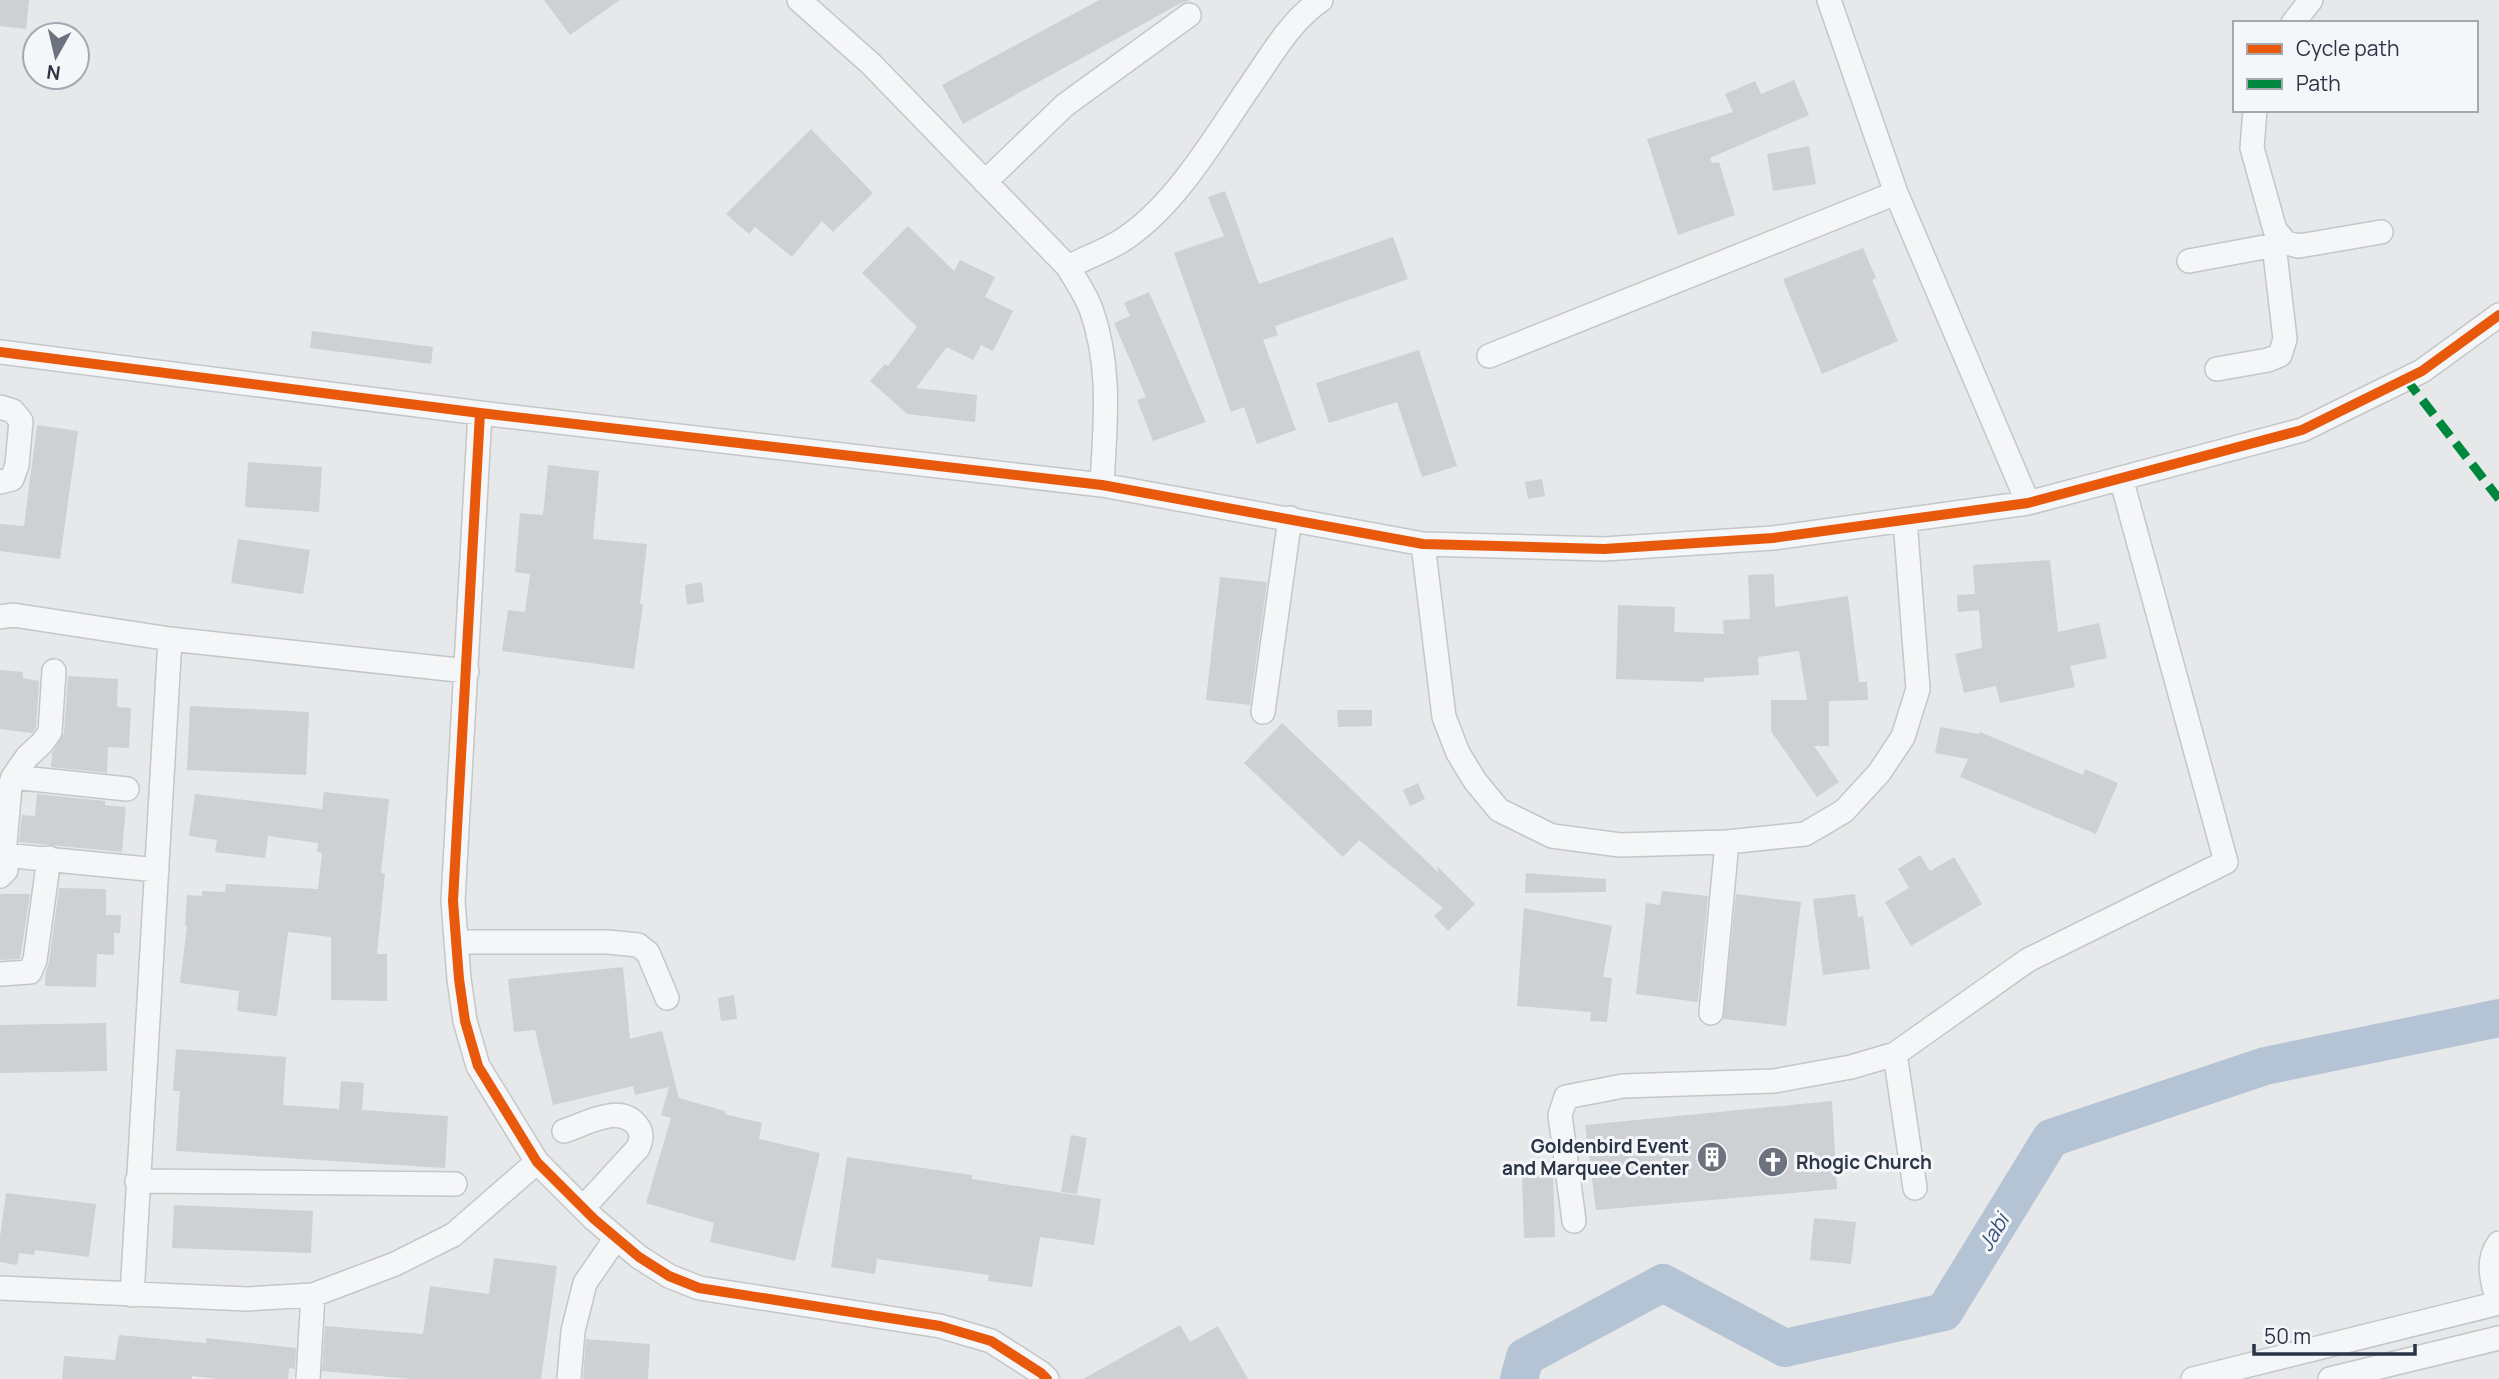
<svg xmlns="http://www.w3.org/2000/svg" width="2499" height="1379" font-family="Manrope,sans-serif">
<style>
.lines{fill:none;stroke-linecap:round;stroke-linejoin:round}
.river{stroke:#b4c4d5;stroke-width:38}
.building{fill:#ced0d3}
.minor-casing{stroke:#c4c6c8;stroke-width:26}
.minor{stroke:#f5f6f7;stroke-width:23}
.quiet{stroke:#00873e;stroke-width:9;stroke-dasharray:18 9;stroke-linecap:butt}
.cycleway-casing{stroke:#f4f6f9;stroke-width:15}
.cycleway{stroke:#e8590c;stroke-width:10}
.labels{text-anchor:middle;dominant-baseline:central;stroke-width:6;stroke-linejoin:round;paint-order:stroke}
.poi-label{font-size:19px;font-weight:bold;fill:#2b3445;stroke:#f4f6f9;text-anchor:end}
.water-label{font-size:21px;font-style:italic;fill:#34527a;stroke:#f4f6f9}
</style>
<rect width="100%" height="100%" fill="#e6e8ea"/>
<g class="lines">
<path class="river" d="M1519,1379L1525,1357L1663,1283L1785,1348L1944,1312L2051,1138L2265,1066L2499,1018"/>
</g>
<path class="building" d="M0,0H29L26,29L0,26Z
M544,0H620L570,35Z
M1099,0H1191L1181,3L963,124L942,85Z
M1794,80L1809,115L1710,158L1712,163L1719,162L1735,215L1678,235L1647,139L1733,112L1725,94L1755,81L1761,94Z
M811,129L873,193L833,232L822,221L792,257L755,227L749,234L726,214Z
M1809,146L1816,184L1773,191L1767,154Z
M1225,191L1259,284L1393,237L1408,279L1275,326L1278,335L1263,340L1296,430L1257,444L1244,407L1231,412L1174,253L1224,236L1208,197Z
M908,226L954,271L960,260L995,277L985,297L1013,311L993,351L981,345L973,360L947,347L916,388L977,395L975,422L907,414L870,381L885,364L888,366L917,327L862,273Z
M1863,248L1876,278L1872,280L1898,341L1822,374L1783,279Z
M1149,292L1206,422L1153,441L1137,400L1146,397L1114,323L1130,316L1124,303Z
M312,331L433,347L431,364L310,348Z
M1419,350L1457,466L1422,477L1397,402L1329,423L1316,383Z
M37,425L78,431L60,559L0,551V524L24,526Z
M248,462L322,467L319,512L245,507Z
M548,465L599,471L593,539L647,544L640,604H643L634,669L502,651L508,610L525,612L530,574L515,572L520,513L543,515Z
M1542,479L1545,496L1528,499L1525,482Z
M238,539L310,550L303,594L231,583Z
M2050,560L2058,632L2099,623L2107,658L2070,666L2075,687L2000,703L1996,686L1964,693L1955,654L1982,648L1979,610L1958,612L1957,595L1975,594L1973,565Z
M1774,574L1775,607L1848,596L1859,682H1867L1868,700L1829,701V746H1814L1839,782L1817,797L1771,731V700H1807L1799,651L1758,657L1759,675L1704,678V682L1616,679L1618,605L1675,607L1674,632L1724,634L1723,620L1750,619L1748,575Z
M1220,577L1267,582L1250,705L1206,700Z
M702,582L704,602L687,605L685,585Z
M0,670L23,672V678L39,681L36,727L32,733L0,729Z
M68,676L118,679L117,707L131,708L129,748L108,747L107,773L51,767L52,753L64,733Z
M190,706L309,712L306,775L187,770Z
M1337,710H1372V726L1338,727Z
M1282,723L1439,873L1437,866L1475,904L1448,931L1434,916L1443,908L1359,840L1343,857L1244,763Z
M1940,727L1979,734L1980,732L2083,775L2085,769L2118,783L2096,834L1960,777L1968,759L1935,753Z
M1418,783L1425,799L1410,806L1403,790Z
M324,792L389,799L381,873L385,874L377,954H387V1001L331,1000V937L288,932L277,1016L237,1011L239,991L180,983L187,926H185L187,895L202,896V891L225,892L226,884L318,889L322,853L317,852L318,843L268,836L265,858L215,852L217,840L189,836L195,794L322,809Z
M37,794L105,801V805L126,807L122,852L19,842L22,815L35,816Z
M1920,855L1930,871L1954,857L1982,904L1911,946L1885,902L1909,888L1898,869Z
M1526,873L1606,879V892L1525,893Z
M59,888L106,889V915H121L120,933H114V955L97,954L96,987L45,986L46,971L49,962Z
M1662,891L1708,896L1698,1002L1636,994L1646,903L1660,905Z
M0,894H30L20,959L0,960Z
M1736,894L1801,902L1786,1026L1723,1019Z
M1855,894L1858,918L1863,915L1870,969L1823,975L1813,899Z
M1524,908L1612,926L1603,977L1612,978L1607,1022L1590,1021L1591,1012L1517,1006Z
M623,967L630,1039L662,1031L679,1098L725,1111V1114L762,1123L759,1139L820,1153L795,1261L710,1242L714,1223L646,1203L671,1118L661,1115L669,1087L635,1095L633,1086L553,1105L535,1030L514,1032L508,979Z
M734,995L737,1019L721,1021L718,998Z
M106,1023L107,1071L0,1073V1025Z
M176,1049L286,1057L283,1105L339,1109L341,1081L364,1083L362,1110L448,1116L445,1168L176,1151L180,1091H173Z
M1832,1101L1837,1189L1596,1210L1585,1125Z
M1071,1135L1087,1138L1077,1194L1061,1192Z
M847,1157L972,1175V1179L1101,1199L1094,1245L1040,1237L1032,1287L988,1281L989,1275L877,1259L875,1274L831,1267Z
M1553,1175L1555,1237L1524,1238L1522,1176Z
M6,1193L96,1204L89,1257L35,1250L34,1255L19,1253L17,1265L0,1262V1237Z
M174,1205L313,1211L311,1253L172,1248Z
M1814,1218L1856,1222L1851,1264L1810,1260Z
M494,1258L557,1266L541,1379H412L322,1371L325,1326L423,1334L430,1286L489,1294Z
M1180,1325L1190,1342L1218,1326L1248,1379H1083Z
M119,1335L206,1343V1338L296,1348L295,1369L289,1368L288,1379H218L192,1376V1379H62L64,1356L115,1360Z
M586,1339L650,1344L648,1379H583Z"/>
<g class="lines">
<g class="minor-casing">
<path id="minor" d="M799,0L871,64L1068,267C1076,281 1086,295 1091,309C1112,368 1105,425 1102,485
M1829,0L1896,193L2028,503
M2293,23L2311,0
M2255,110L2252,148L2275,230L2286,243L2299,246L2381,232
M985,182L1065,105L1189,15
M2189,261L2286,243
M1068,267C1085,258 1105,251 1121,241C1175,207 1214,138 1250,86C1271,56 1290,21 1321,0
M0,352L480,413L1102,485L1423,544L1604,549L1773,538L2028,503L2302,430L2422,371L2499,315
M1489,356L1896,193
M2217,369L2268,360L2280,355L2285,339L2274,245
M0,407L13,411L21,421L17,465L12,479L0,482
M480,413L453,901L459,979L465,1021L478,1066L537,1162L594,1219L639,1257L669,1276L699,1288L940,1326L991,1341L1041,1373L1047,1379
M1423,544L1444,717L1458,753L1475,781L1499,810L1552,836L1620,845L1727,842L1805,834L1844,811L1879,773L1903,737L1918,689L1905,520
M0,617L13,615L170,639L467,671
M1263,712L1290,518
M13,777L127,789
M4,855L157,870
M0,876L6,870L4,855L10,786L13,777L27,757L42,743L50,732L54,671
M456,942H608L638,945L648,953L667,998
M0,974L30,972L35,960L49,858
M1711,1013L1727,842
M1895,1054L1915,1188
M564,1131C586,1124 621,1102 638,1127C643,1135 641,1140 638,1148L583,1208
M137,1181L455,1184
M1574,1221L1560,1115L1566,1097L1623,1086L1774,1081L1851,1067L1895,1054L2028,960L2226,862L2121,478
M0,1288L247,1299L313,1295L395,1264L453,1235L537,1162
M132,1295L170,639
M2498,1303C2493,1282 2485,1262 2499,1243
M308,1379L313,1295
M569,1379L573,1331L585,1283L616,1238
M2193,1379L2499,1303
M2330,1379L2499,1338"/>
</g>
<use href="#minor" class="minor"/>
<path class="quiet" d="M2406,379L2499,499"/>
<g class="cycleway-casing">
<path id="cycleway" d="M0,352L480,413L1102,485L1423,544L1604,549L1773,538L2028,503L2302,430L2422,371L2499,315
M480,413L453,901L459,979L465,1021L478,1066L537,1162L594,1219L639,1257L669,1276L699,1288L940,1326L991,1341L1041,1373L1047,1379"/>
</g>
<use href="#cycleway" class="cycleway"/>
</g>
<defs>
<g id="building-disc" transform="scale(1.575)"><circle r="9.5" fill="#6c737f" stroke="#f4f6f9"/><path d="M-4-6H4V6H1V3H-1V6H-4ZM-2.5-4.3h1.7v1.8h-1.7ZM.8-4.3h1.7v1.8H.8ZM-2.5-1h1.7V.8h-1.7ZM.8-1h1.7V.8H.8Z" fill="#fff"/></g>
<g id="church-disc" transform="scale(1.575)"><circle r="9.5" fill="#6c737f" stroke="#f4f6f9"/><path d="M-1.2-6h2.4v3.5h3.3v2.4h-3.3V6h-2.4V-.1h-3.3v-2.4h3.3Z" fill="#fff"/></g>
</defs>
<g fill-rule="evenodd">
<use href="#building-disc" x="1712" y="1157"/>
<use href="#church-disc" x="1773" y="1162"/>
</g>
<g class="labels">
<g class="poi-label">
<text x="1689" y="1146">Goldenbird Event<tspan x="1689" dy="22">and Marquee Center</tspan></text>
<text x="1796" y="1162" text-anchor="start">Rhogic Church</text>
</g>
<g class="water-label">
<text transform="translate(1993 1232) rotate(-59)">Jabi</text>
</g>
</g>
<rect x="2233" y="21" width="245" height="91" fill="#f4f6f9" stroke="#a4a8b1" stroke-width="2"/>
<rect x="2247" y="44" width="35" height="10" fill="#e8590c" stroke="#a4a8b1" stroke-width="2"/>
<text x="2296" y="56" font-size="21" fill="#2b3445">Cycle path</text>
<rect x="2247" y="79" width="35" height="10" fill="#00873e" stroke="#a4a8b1" stroke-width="2"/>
<text x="2296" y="91" font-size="21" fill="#2b3445">Path</text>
<g transform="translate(56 56) rotate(188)"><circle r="33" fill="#f4f6f9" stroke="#a4a8b1" stroke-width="2"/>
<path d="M0-5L12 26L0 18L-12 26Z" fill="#6c737f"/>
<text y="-10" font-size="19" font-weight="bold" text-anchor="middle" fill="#2b3445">N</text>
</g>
<path d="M2254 1344v10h161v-10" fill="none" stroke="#2b3445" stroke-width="3.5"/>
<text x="2264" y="1344" font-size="21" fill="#2b3445" stroke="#f4f6f9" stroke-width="5" paint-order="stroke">50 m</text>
</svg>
